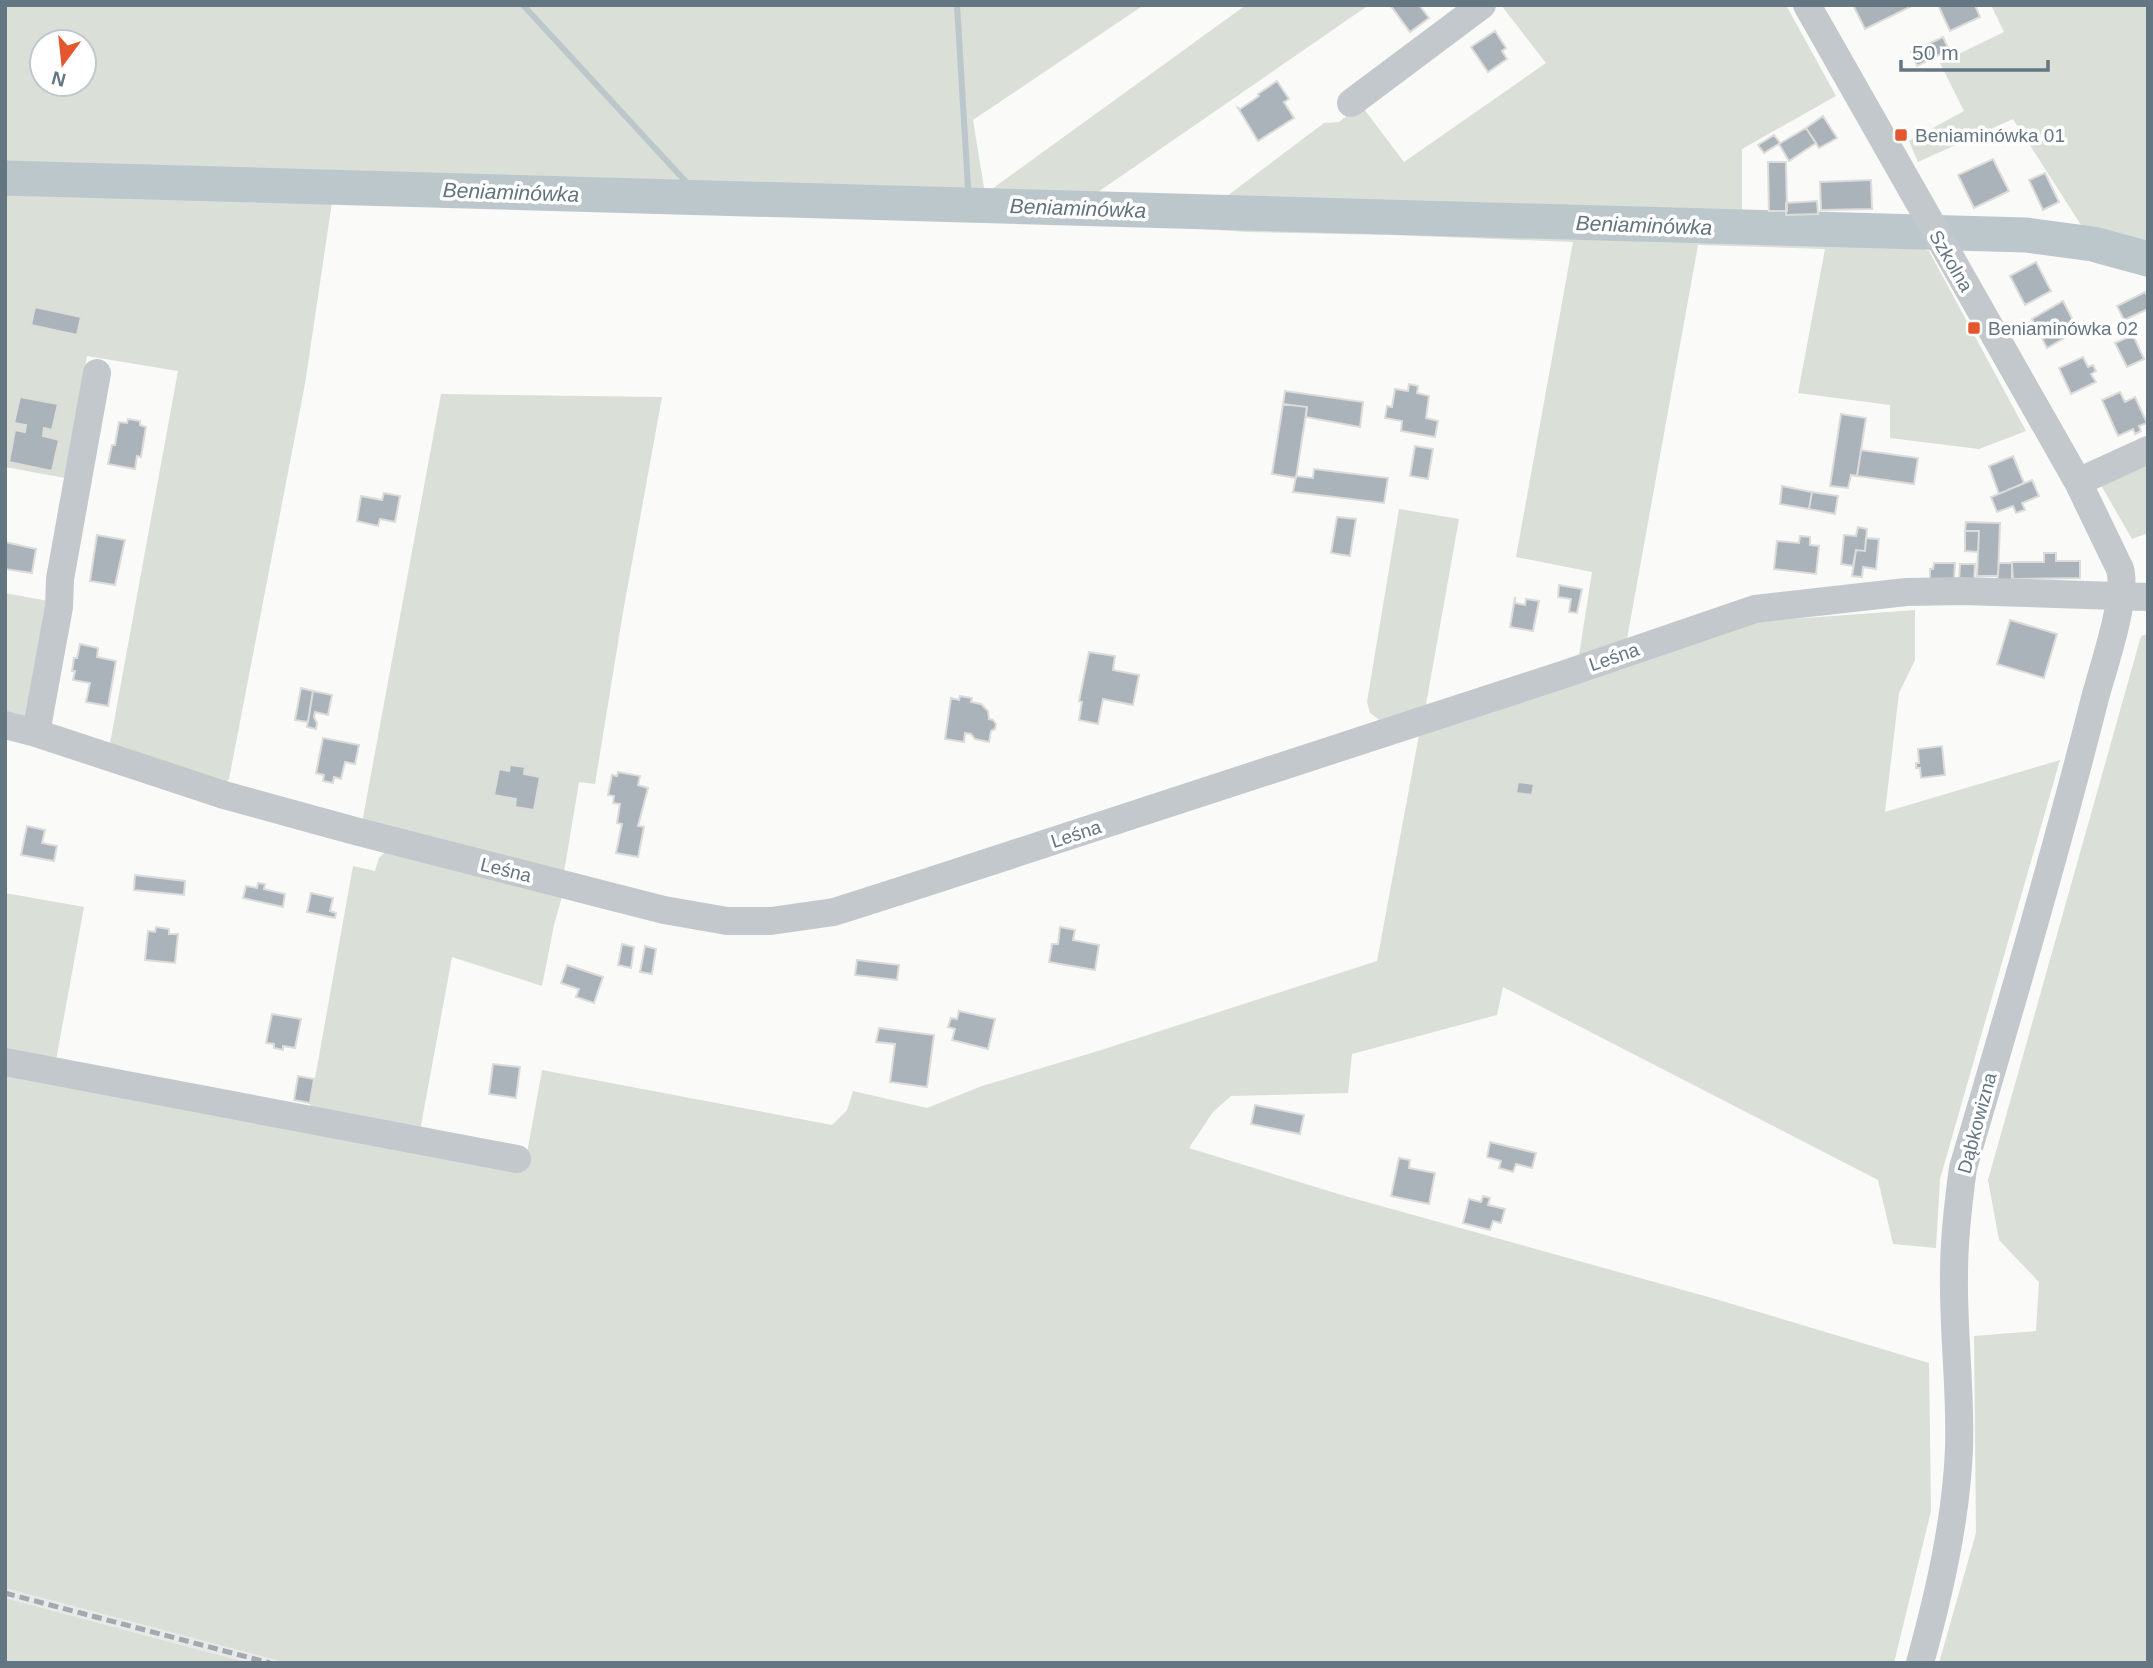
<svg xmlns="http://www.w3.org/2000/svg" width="2153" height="1668" font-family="Helvetica,sans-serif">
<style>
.built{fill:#e8e9e9}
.green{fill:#dadfd7;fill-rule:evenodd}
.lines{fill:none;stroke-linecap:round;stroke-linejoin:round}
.stream{stroke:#bbc7cb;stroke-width:6}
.river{stroke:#bbc7cb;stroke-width:35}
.building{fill:#aab3b9;stroke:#dcdcda;stroke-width:2}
.minor{stroke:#c3c8cc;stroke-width:28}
.rail{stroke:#a2aab0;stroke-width:5;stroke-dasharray:10 5;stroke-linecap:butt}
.poi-dot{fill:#e4572e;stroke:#fff;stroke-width:2.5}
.labels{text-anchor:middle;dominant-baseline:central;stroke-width:7;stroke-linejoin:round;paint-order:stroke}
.poi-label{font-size:19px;fill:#657683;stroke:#fff;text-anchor:start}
.street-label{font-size:19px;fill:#657683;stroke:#fff}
.water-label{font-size:21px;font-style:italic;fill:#60757c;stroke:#fff}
</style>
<rect width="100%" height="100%" fill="#fafaf8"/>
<path class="built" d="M5,1588L287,1663H249L5,1598Z"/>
<path class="green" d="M5,5H1144L973,120L985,194L1246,5H1369L1098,192L1227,196L1324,123L1339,122L1361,105L1404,162L1546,63L1501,5H1786L1836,96L1742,149V213L1910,220L1925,250L1929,251L2026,431L1979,449L1890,438V405L1798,393L1825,249L1698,245L1627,639L1579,655L1592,572L1516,557L1573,242L1393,235L1248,232L1139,225L985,220L767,216L332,202L305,384L229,779L224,785L109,749L178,371L87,356L65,478L5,467ZM42,42H84V84H42Z
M1991,5H2148V246L2081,225L2013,119L1918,162L1909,141L1964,111L1940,63L2004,32Z
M441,394L662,397L623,612L595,784L579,782L564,872L362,823Z
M2148,457V533L2132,539L2098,480Z
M1399,509L1459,519L1425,710L1381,721L1370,713L1367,702Z
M5,593L48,601L26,716L5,715Z
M1915,610V660L1899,693L1885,812L2060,760L1940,1179L1936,1248L1893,1244L1878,1180L1503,987L1497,1015L1352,1054L1348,1093L1231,1096L1213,1112L1189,1148L1345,1196L1712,1298L1929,1363L1931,1511L1894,1663H287L5,1588V1071L524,1170L542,1070L832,1125L847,1110L853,1091L927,1108L982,1086L1098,1051L1377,961L1420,730L1751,622Z
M2148,634V1663H1939L1976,1533L1974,1336L2036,1331L2039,1282L1999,1240L1988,1180L2141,636Z
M385,852L563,893L554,925L542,986L452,957L420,1131L309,1112L353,866L375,871L379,858Z
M5,893L84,907L55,1066L5,1056Z
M5,1598L249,1663H5Z"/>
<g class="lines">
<path class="stream" d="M523,5L699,196
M957,5L969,204"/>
<path class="river" d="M5,178L2026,235L2093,244L2148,259"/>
</g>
<path class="building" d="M1393,5H1419L1429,18L1410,32L1391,6Z
M1853,5H1910V7L1865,29Z
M1938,5H1975L1980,17L1950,31Z
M1495,31L1506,48L1502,51L1507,59L1488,72L1471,47Z
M1943,37L1949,50L1917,66L1911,52Z
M1277,81L1289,99L1284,102L1294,118L1258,141L1238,108L1240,109L1259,96L1258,94Z
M1823,116L1837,138L1819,148L1806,128Z
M1806,128L1816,143L1789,161L1779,144Z
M1774,135L1780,143L1764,153L1758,145Z
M1993,159L2009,191L1974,208L1958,175Z
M1768,162H1786L1787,211H1769Z
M2045,173L2059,202L2043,210L2029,180Z
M1871,180L1872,209L1821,210L1820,182Z
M1817,201L1818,214L1786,215V203Z
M2036,262L2051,291L2025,305L2010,276Z
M2145,292L2148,297V309L2124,320L2117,306Z
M2063,301L2078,330L2047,348L2032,319Z
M35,307L81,317L77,335L31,325Z
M2133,335L2144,359L2127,367L2115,343Z
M2083,357L2088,367L2093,365L2096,371L2091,374L2096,382L2071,394L2059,368Z
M1409,384L1418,386L1417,393L1429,396L1426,418L1438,421L1435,437L1401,431L1402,421L1385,418L1387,406L1392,407L1395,389L1408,391Z
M1285,391L1363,402L1360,427L1306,417L1307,407L1283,404Z
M2120,392L2125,402L2135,397L2147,423L2139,426L2141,431L2135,434L2133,429L2118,436L2102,400Z
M20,397L58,404L52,430L44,428L43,436L59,440L52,471L9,462L15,430L25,432L26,425L14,423Z
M1283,404L1307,407L1296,478L1272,474Z
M1841,414L1866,418L1857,476L1851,475L1848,488L1830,486Z
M128,419L140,421V425L146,427L141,457L137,456L135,469L108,464L112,445H115L119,422L127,423Z
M1415,446L1433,449L1428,479L1410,476Z
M1861,450L1918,458L1914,484L1857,476Z
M2013,456L2024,483L1999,494L1989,466Z
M1314,469L1388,478L1384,503L1293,492L1296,476L1313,478Z
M2032,480L2039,496L2022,503L2025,510L2016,513L2013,506L1997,512L1991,497Z
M1782,486L1812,492L1809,509L1780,504Z
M1812,492L1838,496L1835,514L1809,509Z
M384,493L400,496L395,522L380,519L378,526L357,521L361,496L382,500Z
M1337,517L1356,519L1350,556L1331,553Z
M1966,522L2000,523L1998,576H1977L1979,531H1965Z
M1858,527L1867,529L1865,551L1856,550L1853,566L1841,564L1844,535L1856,536Z
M1965,531H1979L1978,552L1965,551Z
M97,535L125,540L115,585L90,581Z
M1800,536L1810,537V545L1819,546L1816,574L1774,569L1777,541L1799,543Z
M1866,538L1879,539L1876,569L1863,567L1862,577L1852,576L1856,550L1865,551Z
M5,542L36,549L32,573L5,569Z
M2044,553H2056V561H2080V578L2012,579V562H2044Z
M1934,563H1955L1954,582L1930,581V569H1933Z
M1999,563H2012L2013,583L1997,582Z
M1960,564H1975L1974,582H1959Z
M1559,585L1582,589L1577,613L1569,612L1571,599L1558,597Z
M1515,597V603L1525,605L1526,599L1539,601L1533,631L1510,627Z
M2010,620L2057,634L2044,678L1997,664Z
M80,644L98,648L97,657L116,661L108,706L86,702L90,683L73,680L75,671H72L74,658H77Z
M1089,652L1115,656L1113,670L1139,675L1133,705L1103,699L1098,724L1079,720L1082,702L1079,701Z
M301,688L313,691L308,722L295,720Z
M313,691L332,695L328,715L315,712L314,717L317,723L316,729L307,727Z
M960,696L972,698L971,702L981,704L988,711L989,719L993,720L996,724L995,729L991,731L989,742L975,739L971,734L965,733L964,742L945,739L951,698L959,700Z
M323,738L359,745L355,764L345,762L341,779L334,777L333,783L323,781L324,775L316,773Z
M1942,746L1945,775L1921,778L1920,768H1916V763H1919L1918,749Z
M510,765L525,767L524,774L540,777L534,810L515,807L516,799L494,795L499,769L509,771Z
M618,772L640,776L638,785L648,788L638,826L644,827L638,857L616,853L622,824L617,823L620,804L613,803L614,796L608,795L612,775L617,776Z
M1518,782L1534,784L1532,795L1516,793Z
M27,826L45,830L42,843L57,846L54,861L21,855Z
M135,875L185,881L184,895L134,890Z
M258,883L265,884L264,889L285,894L283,907L243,898L246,886L257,888Z
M311,893L333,898L330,911L336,913L335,918L307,912Z
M156,927L169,929V934H178L175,963L145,960L148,931L155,932Z
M1060,927L1075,930L1073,940L1099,945L1095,970L1049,962L1052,944H1058Z
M622,944L634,947L631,968L618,965Z
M645,946L656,949L652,974L640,972Z
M857,960L899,965L897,980L855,975Z
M567,965L603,977L594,1003L576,997L579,989L561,983Z
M959,1011L995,1019L988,1049L952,1040L955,1029L948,1027L951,1018L957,1019Z
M272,1014L301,1019L295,1048L283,1046V1050L274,1048V1044L266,1043Z
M879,1028L934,1035L927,1087L890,1082L895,1044L876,1042Z
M493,1064L520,1067L516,1098L489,1094Z
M298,1076L314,1079L310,1103L294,1100Z
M1255,1105L1304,1115L1300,1134L1251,1124Z
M1490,1142L1536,1153L1532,1168L1516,1164L1513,1172L1499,1168L1501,1161L1487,1157Z
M1399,1158L1410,1160L1409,1168L1435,1173L1429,1204L1391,1196Z
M1483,1196L1490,1198L1488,1205L1505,1209L1501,1223L1493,1221L1490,1230L1463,1223L1469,1199L1481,1202Z"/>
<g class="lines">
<path class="minor" d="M1807,5L2078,482L2120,569C2128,596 2103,668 2095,698C2055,856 2009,1012 1963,1168C1958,1204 1954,1238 1954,1274C1953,1332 1961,1391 1959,1449C1956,1521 1939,1594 1920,1663
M1351,103L1482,5
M2078,482L2148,450
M5,725L36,733L224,795L355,831L664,910L727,921H771L834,912L906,889L1565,674L1755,609L1906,592L1963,591L2148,597
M36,733L59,607L60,579L97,373
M5,1062L517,1159"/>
<path class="rail" d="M5,1593L270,1663"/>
</g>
<g class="poi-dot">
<rect x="1894" y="128" width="14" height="14" rx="3.5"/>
<rect x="1967" y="321" width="14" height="14" rx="3.5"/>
</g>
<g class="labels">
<g class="poi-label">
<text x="1915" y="135">Beniaminówka 01</text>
<text x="1988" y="328">Beniaminówka 02</text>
</g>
<g class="street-label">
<text transform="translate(1951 261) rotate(60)">Szkolna</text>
<text transform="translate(1614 657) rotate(-19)">Leśna</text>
<text transform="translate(1076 834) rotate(-18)">Leśna</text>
<text transform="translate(506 870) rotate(14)">Leśna</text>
<text transform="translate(1977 1123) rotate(-75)">Dąbkowizna</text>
</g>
<g class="water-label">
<text transform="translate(511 192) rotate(2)">Beniaminówka</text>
<text transform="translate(1078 208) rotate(2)">Beniaminówka</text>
<text transform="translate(1644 225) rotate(2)">Beniaminówka</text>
</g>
</g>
<rect width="2153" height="1668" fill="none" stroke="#657683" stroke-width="14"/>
<g transform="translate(63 63) rotate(195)"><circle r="33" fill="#ffffff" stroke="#c1c8cd" stroke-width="2"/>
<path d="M0-5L12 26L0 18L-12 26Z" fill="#e4572e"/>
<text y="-10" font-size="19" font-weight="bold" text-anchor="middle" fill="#657683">N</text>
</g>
<path d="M1901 60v10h147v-10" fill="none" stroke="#657683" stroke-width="3.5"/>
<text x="1912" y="60" font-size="21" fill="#657683" stroke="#ffffff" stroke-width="5" paint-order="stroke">50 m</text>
</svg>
